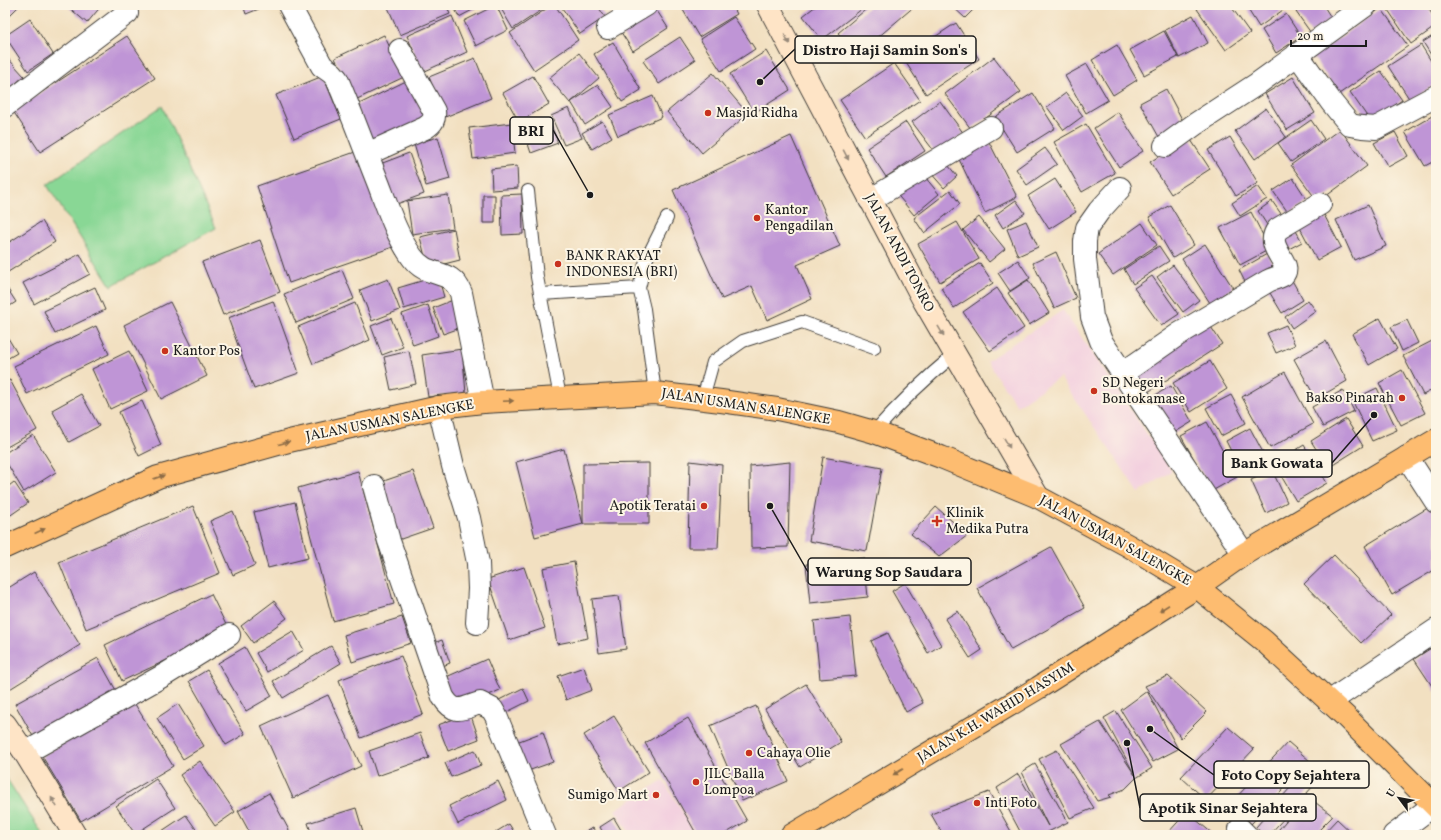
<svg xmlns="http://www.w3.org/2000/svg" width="1441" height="840" font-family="Vollkorn,serif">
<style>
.built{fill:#f3cfdf}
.green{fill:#89d795;stroke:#527a58}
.building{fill:#bf95d6}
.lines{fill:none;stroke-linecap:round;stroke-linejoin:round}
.lane-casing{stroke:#3c3935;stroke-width:14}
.street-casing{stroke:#3c3935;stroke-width:24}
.secondary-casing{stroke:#3c3935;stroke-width:24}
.primary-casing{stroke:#3c3935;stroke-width:24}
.highway-casing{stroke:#3c3935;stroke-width:24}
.lane{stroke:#fff;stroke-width:12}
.street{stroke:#fff;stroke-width:22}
.secondary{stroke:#fee4c6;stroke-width:22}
.primary{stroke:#fdbc70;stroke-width:22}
.highway{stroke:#fdbc70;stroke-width:22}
.oneway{fill:#988a7a}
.oneway2{fill:#8c6c46}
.poi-dot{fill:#c8321e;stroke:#fcf5e5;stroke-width:1.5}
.labels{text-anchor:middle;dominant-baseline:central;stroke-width:4;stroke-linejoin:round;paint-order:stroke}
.poi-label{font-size:14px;fill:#1c1c1c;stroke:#fcf5e5;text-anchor:start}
.street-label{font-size:14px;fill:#1c1c1c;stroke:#fcf5e5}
.leader{fill:none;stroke:#1c1c1c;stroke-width:1.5}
.callout-dot{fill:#1c1c1c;stroke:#fcf5e5;stroke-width:1.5}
.callout{fill:#fcf5e5;stroke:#1c1c1c;stroke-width:1.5}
.callout-label{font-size:15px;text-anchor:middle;font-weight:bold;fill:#1c1c1c}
</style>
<rect width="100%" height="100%" fill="#fcf5e5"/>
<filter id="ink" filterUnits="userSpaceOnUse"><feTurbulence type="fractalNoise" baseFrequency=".025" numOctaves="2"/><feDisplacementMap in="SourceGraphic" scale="8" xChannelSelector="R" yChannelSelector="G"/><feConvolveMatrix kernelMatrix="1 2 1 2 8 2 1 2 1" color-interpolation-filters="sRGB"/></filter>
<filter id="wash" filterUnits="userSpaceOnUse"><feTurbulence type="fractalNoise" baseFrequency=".012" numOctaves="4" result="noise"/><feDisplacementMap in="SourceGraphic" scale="16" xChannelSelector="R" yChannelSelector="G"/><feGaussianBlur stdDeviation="0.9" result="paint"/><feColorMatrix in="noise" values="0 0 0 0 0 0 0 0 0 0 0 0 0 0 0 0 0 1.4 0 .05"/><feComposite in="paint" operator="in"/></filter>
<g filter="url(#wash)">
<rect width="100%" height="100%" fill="#f2e0c1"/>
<path class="built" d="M1063,310L1172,471L1139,493L1060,377L1017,406L987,361Z
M663,780L695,833L692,835H631L615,810Z"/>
<path class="green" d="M162,106L216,228L111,286L47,185Z
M5,776L43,835H5Z"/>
<g id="blocks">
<path class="building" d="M5,5H20L5,20Z
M66,5H102L87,23Z
M243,5H269L246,14Z
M387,5H446L450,14L400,35Z
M453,5H482L459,17Z
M496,5L508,30L476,46L464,21Z
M503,5H549L513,29L500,7Z
M552,5H555L578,40L534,70L510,33Z
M560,5H597L605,17L580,34Z
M680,5H732L737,14L699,37Z
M817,5H867L822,40L803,16Z
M871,5H916L857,55L838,33Z
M951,5H978L965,18Z
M1203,5H1230L1250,33L1226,50L1197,9Z
M1252,5H1279L1283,10L1259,27L1247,8Z
M1305,5H1323L1332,19L1311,33L1296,12Z
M1389,5H1426L1436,20V26L1411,44L1386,7Z
M654,6L668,28L633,51L619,29Z
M1381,8L1408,46L1339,94L1313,57Z
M1286,14L1301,37L1276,53L1262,30Z
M1193,15L1208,43L1179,58L1165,30Z
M452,16L467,52L423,72L407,36Z
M734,17L755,49L721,71L700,39Z
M30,19L53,54L28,71L5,36Z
M956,23L979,59L926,94L903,58Z
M1164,31L1178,57L1144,75L1130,50Z
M1436,34V63L1423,42Z
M384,35L404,77L355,100L335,58Z
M127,36L155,78L40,152L13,111Z
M680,37L695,60L659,84L643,61Z
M613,42L641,90L622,102L594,54Z
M1117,45L1137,80L1113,95L1092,60Z
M1421,45L1436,69V84L1410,100L1388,66Z
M766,51L790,90L754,113L730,74Z
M579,53L599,78L570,103L549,78Z
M5,55L24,76L5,93Z
M994,57L1021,92L971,129L945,94Z
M475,58L491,98L445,117L429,77Z
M894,63L920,100L865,137L840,100Z
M1087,64L1108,100L1086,113L1065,76Z
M1381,71L1402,100L1371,122L1350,92Z
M713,73L748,114L702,153L667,112Z
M323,76L341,119L294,138L276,95Z
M533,76L549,104L519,122L503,93Z
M1293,77L1315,113L1287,130L1265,94Z
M408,80L426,118L373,144L355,106Z
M598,85L613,107L585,125L571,102Z
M1166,89L1184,123L1159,137L1140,103Z
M1033,93L1055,128L1017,152L995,117Z
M1066,93L1083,116L1064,130L1047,107Z
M653,96L662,117L618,136L609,115Z
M940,101L964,134L937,155L912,122Z
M569,108L582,138L564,145L551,116Z
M1266,108L1286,137L1255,159L1235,131Z
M1118,112L1143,151L1119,167L1094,128Z
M1432,116L1436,123V160L1425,166L1405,132Z
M1311,120L1324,139L1291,162L1278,143Z
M602,121L612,137L592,149L582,133Z
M550,122L558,143L531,153L524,132Z
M906,122L925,151L886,177L867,148Z
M512,123L515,153L473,159L469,128Z
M1086,124L1115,173L1082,192L1054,142Z
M1340,129L1367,166L1318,202L1291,165Z
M1395,132L1408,156L1388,167L1374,143Z
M791,136L840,246L797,265L812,299L767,320L752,286L722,299L673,190Z
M986,136L1017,197L985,213L955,151Z
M438,137L450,179L426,186L414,144Z
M1189,137L1210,169L1171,194L1150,162Z
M1230,137L1258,183L1236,196L1208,150Z
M1045,148L1057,164L1027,185L1016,169Z
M361,150L393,247L289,283L257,186Z
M409,153L424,194L394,205L380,164Z
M943,159L957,176L944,188L929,171Z
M517,166L518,188L492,190L491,169Z
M920,171L939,194L914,215L895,192Z
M1293,178L1308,201L1289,214L1273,191Z
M1055,179L1076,212L1049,229L1028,196Z
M1258,186L1267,199L1240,216L1232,203Z
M950,190L960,204L924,233L914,218Z
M522,194L523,234L502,235L501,195Z
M448,195L453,228L412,234L407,201Z
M483,195H495V223H483Z
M1016,200L1025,213L1003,228L995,215Z
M1272,201L1284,218L1269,228L1258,211Z
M1170,205L1194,245L1173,258L1149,217Z
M1368,205L1386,246L1354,260L1336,220Z
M1321,209L1341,247L1317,260L1297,222Z
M1251,212L1270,249L1240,265L1220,228Z
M979,217L1005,249L989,262L963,230Z
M42,221L55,242L5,274V245Z
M1026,221L1038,247L1018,256L1007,229Z
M957,222L979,259L940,282L918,244Z
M1142,223L1157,245L1113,275L1098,254Z
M1294,227L1302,242L1283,252L1275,238Z
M454,229L460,260L428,268L420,237Z
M260,240L280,292L223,315L202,262Z
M1205,244L1233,288L1210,303L1182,259Z
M1159,246L1169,261L1133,284L1124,269Z
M1056,252L1076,298L1054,308L1033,263Z
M80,254L90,274L34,304L23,283Z
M1267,254L1274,265L1245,282L1239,270Z
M1018,260L1030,278L1010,291L998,273Z
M980,263L993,283L954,308L941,288Z
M1173,265L1199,300L1183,312L1157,277Z
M342,270L354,299L296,323L284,294Z
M1289,275L1303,300L1282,313L1267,288Z
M438,276L444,297L404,309L398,288Z
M1152,276L1179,314L1161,326L1134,288Z
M388,279L400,310L372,321L360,290Z
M1028,280L1049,313L1029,325L1008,293Z
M5,285L16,302L5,309Z
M95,287L105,310L55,334L44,311Z
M997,288L1024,328L990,351L963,312Z
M453,300L463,327L443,334L433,308Z
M1308,300L1316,311L1292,328L1285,317Z
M273,301L299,373L254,389L228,318Z
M170,302L207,376L161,399L124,325Z
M355,303L370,340L313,364L298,327Z
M428,305L438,336L413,345L402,314Z
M391,318L403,347L382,355L371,326Z
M1380,318L1397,349L1369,365L1352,334Z
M1206,319L1222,344L1148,392L1132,368Z
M1407,320L1418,343L1402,351L1391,327Z
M1286,325L1295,345L1276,353L1267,333Z
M96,326L109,354L27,394L14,366Z
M5,333L17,353L5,360Z
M1436,339V388L1423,395L1403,356Z
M1326,341L1347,381L1316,399L1294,359Z
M462,349L466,393L428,397L422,355Z
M129,351L148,391L110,409L92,369Z
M409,351L416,384L391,390L384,357Z
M1210,361L1227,389L1191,412L1173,383Z
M1402,370L1425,413L1401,425L1379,383Z
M1285,372L1313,424L1270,448L1242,397Z
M10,380L37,430L5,448V382Z
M1171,386L1192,422L1169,436L1147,400Z
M1377,388L1397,430L1372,441L1352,400Z
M1343,390L1354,411L1323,427L1312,407Z
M81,394L99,426L69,442L52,410Z
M1231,395L1246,423L1221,436L1206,408Z
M142,401L161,445L139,456L119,412Z
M1346,419L1363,446L1328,468L1311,441Z
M1207,422L1237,477L1212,491L1181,436Z
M1250,428L1267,460L1242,473L1226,441Z
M33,435L56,472L24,492L5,460V453Z
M1304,445L1327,483L1296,501L1274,464Z
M564,449L583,524L535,537L516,462Z
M823,457L882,468L867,551L809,541Z
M690,461L722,465L718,548H688Z
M790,462L788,547L751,548L750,466Z
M649,463V524H583V464Z
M1272,470L1287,502L1266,513L1251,480Z
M358,471L394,604L333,621L298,488Z
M413,471L433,528L395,541L375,484Z
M14,482L28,503L5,519V489Z
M295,502L308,558L268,568L254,512Z
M1436,503V569L1392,595L1365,546Z
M193,506L220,573L86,629L59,562Z
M936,507L968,535L939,557L911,534Z
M233,511L255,565L233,575L210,521Z
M1051,547L1085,608L1011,650L977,588Z
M1334,555L1391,615L1361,643L1304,584Z
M864,558L868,597L810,603L806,564Z
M574,562L588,638L557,644L543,568Z
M524,567L545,628L509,640L488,579Z
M34,572L80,645L5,692V590Z
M905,583L941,645L928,653L892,591Z
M211,594L229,631L122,681L105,645Z
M619,596L626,649L599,653L592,599Z
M274,601L287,618L253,643L241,626Z
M958,611L982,650L970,658L945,619Z
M402,617L411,643L352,662L344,635Z
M850,617L856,676L820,679L814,621Z
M293,631L304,650L267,672L256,653Z
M888,633L923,703L906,712L871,641Z
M442,640L450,663L438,668L429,645Z
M1436,645V692L1414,659Z
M331,646L341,663L283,698L273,681Z
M245,647L272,696L246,711L218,663Z
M401,656L423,714L361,738L339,680Z
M98,658L118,694L35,740L15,704Z
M487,659L500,690L457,709L444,678Z
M584,667L592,690L566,700L558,676Z
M207,670L245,734L226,745L189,681Z
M1168,676L1207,712L1181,738L1145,686Z
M806,684L841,742L800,767L765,709Z
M523,688L529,701L499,716L493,703Z
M1147,691L1178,749L1153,762L1121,710Z
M328,695L361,766L293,798L261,726Z
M133,701L173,766L81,821L42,756Z
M178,704L204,746L183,759L157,718Z
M756,706L788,781L742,801L710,726Z
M1116,711L1152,768L1136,778L1125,789L1109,795L1111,797L1097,801L1061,744L1100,722L1135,775L1104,718Z
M470,713L479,739L448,751L438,725Z
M614,716L649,772L619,791L584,735Z
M688,718L747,821L723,835H697L645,743Z
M1228,727L1254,749L1206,800L1181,777Z
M543,732L553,762L525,772L514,743Z
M420,733L429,758L377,776L369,751Z
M1288,742L1310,761L1251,824L1232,802Z
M475,750L481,765L451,777L445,763Z
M1057,750L1094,808L1070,818L1039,759Z
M200,761L235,812L215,826L180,775Z
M1035,764L1068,822L1042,835H1022L997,788L1018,774L1048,826L1022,772Z
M1303,773L1315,784L1269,835H1263L1256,827Z
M156,779L175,808L135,834L116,806Z
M498,781L507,800L458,824L449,806Z
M989,792L1013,835H943L931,814Z
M269,793L290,832L285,835H251L238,811Z
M1307,796L1333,816L1314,835H1274Z
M356,808L364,835H312L308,823Z
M1187,812L1214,835H1166Z
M186,815L200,835H156Z
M614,818L624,835H604L600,827Z
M1337,819L1354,835H1322Z
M509,824L516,835H491Z
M593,828L597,835H578Z"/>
</g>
</g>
<g filter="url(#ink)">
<use href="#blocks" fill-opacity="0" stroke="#3c3935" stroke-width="1"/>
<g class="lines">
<g class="lane-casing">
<path id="lane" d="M528,191L537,277L560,397
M541,294L639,288
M655,393L644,309L639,288L646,260L667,218
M703,398L713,362L743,341L802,322L874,348
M874,432C899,404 926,378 955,354"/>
</g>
<g class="street-casing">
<path id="street" d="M289,5L322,66L332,73L337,79C352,114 365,150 379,185C388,209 397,236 412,257C428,280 450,266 461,293L483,402
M608,28L646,5
M1297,54L1332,103L1350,125L1362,127L1376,128L1436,96
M5,106L127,13L125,5
M1165,146L1194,125L1257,84L1366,5
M367,154L425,128C433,123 435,119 434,111L400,50
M1120,188L1099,211L1087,228L1085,241V259L1092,317L1101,341L1244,554
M870,200L991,128
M1123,373L1179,334L1268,281C1273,278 1279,278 1283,275C1294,263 1263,247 1278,229L1320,204
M439,407L453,466L469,518L478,563L479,589L477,623
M1407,457L1436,502
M374,486L389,541L443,697C455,716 463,708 480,703L492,709L496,716L545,835
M1329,702L1436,630
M25,753L166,674L229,635
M1240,829L1246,835
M1394,835L1434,805"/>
</g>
<g class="secondary-casing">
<path id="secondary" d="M768,5L924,301L1038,497
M5,724L25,753L75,835"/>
</g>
<g class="primary-casing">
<path id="primary" d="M1197,587L1244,554L1436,440"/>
</g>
<g class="highway-casing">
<path id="highway" d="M5,547L158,477L289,441L439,407L483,402L655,393L721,401L777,409L839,422L874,432L941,457L1038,497L1129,546L1197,587L1264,641L1345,716L1436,807
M792,835L1038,688L1197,587"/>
</g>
<use href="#lane" class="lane"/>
<use href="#street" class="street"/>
<use href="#secondary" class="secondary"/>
<use href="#primary" class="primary"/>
<use href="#highway" class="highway"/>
</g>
<defs><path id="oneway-solid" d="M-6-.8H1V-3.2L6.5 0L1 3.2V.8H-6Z"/></defs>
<g class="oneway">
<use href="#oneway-solid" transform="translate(787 39) rotate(62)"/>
<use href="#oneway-solid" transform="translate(846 155) rotate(62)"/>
<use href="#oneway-solid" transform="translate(941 331) rotate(59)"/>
<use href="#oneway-solid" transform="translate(1007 443) rotate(60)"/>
<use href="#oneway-solid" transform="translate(54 802) rotate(-121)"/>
</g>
<g class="oneway2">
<use href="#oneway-solid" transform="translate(508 401) rotate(-2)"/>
<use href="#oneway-solid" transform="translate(284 443) rotate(-15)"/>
<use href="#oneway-solid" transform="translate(159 477) rotate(-20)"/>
<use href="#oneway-solid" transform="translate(40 531) rotate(-25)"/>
<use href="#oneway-solid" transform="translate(1164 608) rotate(147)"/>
<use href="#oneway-solid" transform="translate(898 772) rotate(149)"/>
</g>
</g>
<g class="poi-dot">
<circle cx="708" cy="113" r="4"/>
<circle cx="757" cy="218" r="4"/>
<circle cx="558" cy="264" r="4"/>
<circle cx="165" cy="351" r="4"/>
<circle cx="1094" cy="391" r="4"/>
<circle cx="1402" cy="398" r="4"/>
<circle cx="704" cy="506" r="4"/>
<path d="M935 515h4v4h4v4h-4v4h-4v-4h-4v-4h4z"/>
<circle cx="749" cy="753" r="4"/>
<circle cx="696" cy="782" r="4"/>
<circle cx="656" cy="795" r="4"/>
<circle cx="977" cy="803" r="4"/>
</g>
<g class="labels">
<g class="poi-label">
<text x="716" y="113">Masjid Ridha</text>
<text x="765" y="210">Kantor<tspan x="765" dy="16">Pengadilan</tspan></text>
<text x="566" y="256">BANK RAKYAT<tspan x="566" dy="16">INDONESIA (BRI)</tspan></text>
<text x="173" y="351">Kantor Pos</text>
<text x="1102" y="383">SD Negeri<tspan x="1102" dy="16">Bontokamase</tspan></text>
<text x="1394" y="398" text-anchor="end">Bakso Pinarah</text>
<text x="696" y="506" text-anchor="end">Apotik Teratai</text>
<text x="946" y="513">Klinik<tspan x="946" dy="16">Medika Putra</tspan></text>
<text x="757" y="753">Cahaya Olie</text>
<text x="704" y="774">JILC Balla<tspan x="704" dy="16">Lompoa</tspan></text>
<text x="648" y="795" text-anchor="end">Sumigo Mart</text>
<text x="985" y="803">Inti Foto</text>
</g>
<g class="street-label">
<text transform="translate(899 253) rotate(62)">JALAN ANDI TONRO</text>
<text transform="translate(746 407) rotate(9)">JALAN USMAN SALENGKE</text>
<text transform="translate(390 421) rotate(-11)">JALAN USMAN SALENGKE</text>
<text transform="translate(1115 541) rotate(29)">JALAN USMAN SALENGKE</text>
<text transform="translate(996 713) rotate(-31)">JALAN K.H. WAHID HASYIM</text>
</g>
</g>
<path class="leader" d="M760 82L795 49M590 195L553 130M1374 415L1332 463M770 506L808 572M1150 729L1214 775M1127 743L1140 808"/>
<g class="callout-dot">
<circle cx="760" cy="82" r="4"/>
<circle cx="590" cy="195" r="4"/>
<circle cx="1374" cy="415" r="4"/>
<circle cx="770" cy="506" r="4"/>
<circle cx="1150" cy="729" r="4"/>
<circle cx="1127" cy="743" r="4"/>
</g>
<g class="callout">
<rect x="795" y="36" width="181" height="27" rx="4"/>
<rect x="510" y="117" width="43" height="27" rx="4"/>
<rect x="1223" y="450" width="109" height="27" rx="4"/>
<rect x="808" y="558" width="163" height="27" rx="4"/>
<rect x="1214" y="761" width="155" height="27" rx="4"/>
<rect x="1140" y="794" width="176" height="27" rx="4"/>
</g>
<g class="callout-label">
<text x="885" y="55">Distro Haji Samin Son's</text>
<text x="531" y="136">BRI</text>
<text x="1277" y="468">Bank Gowata</text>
<text x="889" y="577">Warung Sop Saudara</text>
<text x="1291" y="780">Foto Copy Sejahtera</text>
<text x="1228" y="813">Apotik Sinar Sejahtera</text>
</g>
<rect width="1441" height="840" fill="none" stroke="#fcf5e5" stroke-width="20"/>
<g transform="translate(1399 798) rotate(302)" stroke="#fcf5e5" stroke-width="3" paint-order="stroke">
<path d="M0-3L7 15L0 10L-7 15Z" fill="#1c1c1c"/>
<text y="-6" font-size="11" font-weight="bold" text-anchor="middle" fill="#1c1c1c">U</text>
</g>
<path d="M1291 40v6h75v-6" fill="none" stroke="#1c1c1c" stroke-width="2"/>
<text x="1297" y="40" font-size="12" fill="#1c1c1c" stroke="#fcf5e5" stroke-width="3" paint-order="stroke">20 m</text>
</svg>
